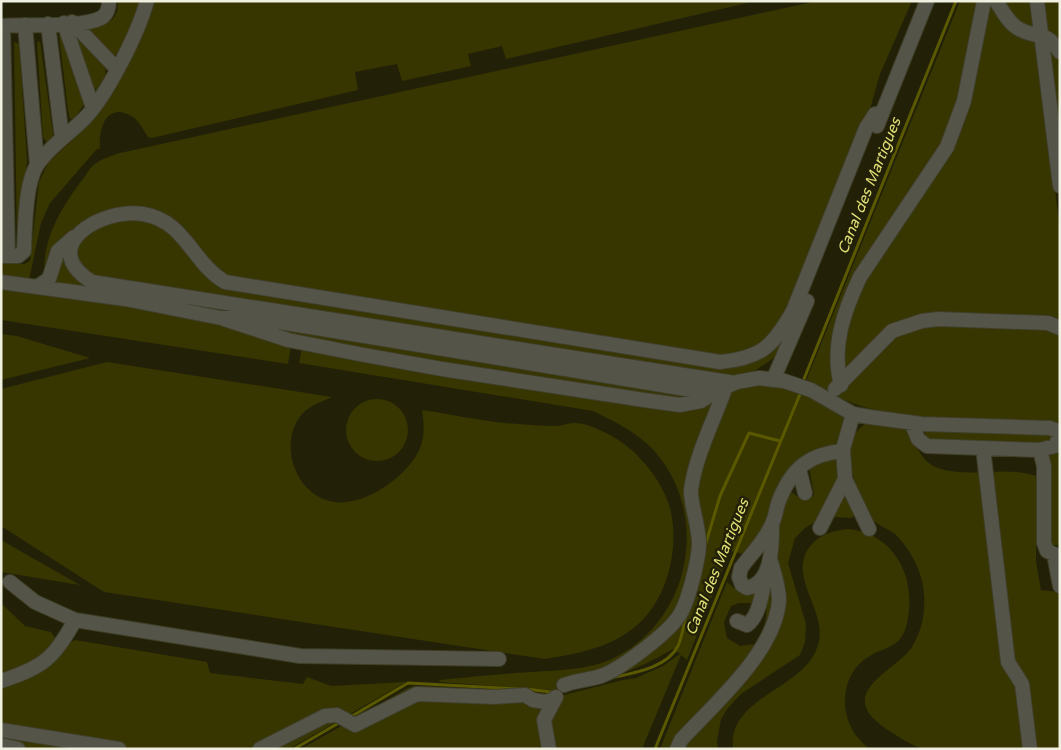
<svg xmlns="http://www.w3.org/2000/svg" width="1061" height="750" font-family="'Varela Round',sans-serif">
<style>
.green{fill:#373500}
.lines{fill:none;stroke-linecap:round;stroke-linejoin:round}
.stream{stroke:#5b5900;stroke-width:3}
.minor-casing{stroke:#3f3e26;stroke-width:16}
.minor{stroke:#545449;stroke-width:14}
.labels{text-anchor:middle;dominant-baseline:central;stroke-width:5;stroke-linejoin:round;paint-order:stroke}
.water-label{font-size:15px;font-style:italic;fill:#e0df75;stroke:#222108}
</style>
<rect width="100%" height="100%" fill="#222108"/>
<path class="green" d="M118,1H142L140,12L116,55L112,57L83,27C100,30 120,22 118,1Z
M154,1H756L506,59L502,46L468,54L471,66L402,81L397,64L355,72L358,90L152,138L148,137C144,131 139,121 133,117C108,101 98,127 100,148L96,150L50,203L41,223L29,280L1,278V264H24L30,261L39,182L48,163L82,131L105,104L151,15Z
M817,1H912L880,74L868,116L779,353C752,378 701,399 664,400L334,343L258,327L132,292L57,283L45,278C40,242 62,206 83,179C87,174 90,167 95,164C102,158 112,156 120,153Z
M960,1H993L1037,37L1060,232V425L900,416C866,410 836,398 806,381Z
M1000,1H1034L1038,29L1020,24Z
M1040,1H1059L1060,4V154Z
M63,34L85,103L74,119H70L68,110L59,35Z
M80,36L106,63L105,76L97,90L90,86L76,38Z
M40,41L53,134L52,139L47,143L43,137L37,42Z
M14,42L19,44L27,160L21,242L17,245Z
M1,286L107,300L217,324L291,345L288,364L1,320Z
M1,334L17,336L90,358L1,380Z
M302,348L642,405L773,383L830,405L845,417L839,440L835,445L816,452L766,524L748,555L730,551L687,660L681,655L642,749H301L408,688L414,686L564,695L623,680L636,678L663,666L680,654L673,649C637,671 595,685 552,690L439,682L440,680C470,677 500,674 531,672C558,670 587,670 612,659C686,624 709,527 663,462C646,437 620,424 593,411L299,363Z
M107,362L332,397C321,402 309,406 302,414C279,442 293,488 326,500C359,512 408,477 420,448C425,436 424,423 422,410C449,414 477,420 504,423C521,424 537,426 554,426C560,426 566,424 572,423C584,422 598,429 608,434C635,447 662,479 670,508C679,543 670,587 647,615C621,646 582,653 545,659L104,592L1,526V389Z
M346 430a31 31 0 1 1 62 0a31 31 0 1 1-62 0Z
M866,423C877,424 894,424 904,429C916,435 916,460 938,468C969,479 1005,465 1036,476V562L1041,590L1060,592V749C1024,749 989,749 954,749C944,749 928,750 920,748C909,744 883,728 875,720C842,689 899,668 912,647C924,628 927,603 922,581C918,564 907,545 894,533C888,529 880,526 874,521C870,518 868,510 865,505C852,480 838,442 866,423Z
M925,430L1054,434L1051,444L926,439L924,435Z
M1060,449V545H1051L1047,541L1050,454Z
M831,458L838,462L841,468L835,486L815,522L805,528L795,538L788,563L806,624L805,642L800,655L741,694L728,708L721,719L717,741L718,749H660L727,582L734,588L745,591L757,589L754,603H739L731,606L724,622L727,638L740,646L755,644C772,618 764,609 767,581C770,550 778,520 788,490L803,500L814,495L809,466Z
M843,487L855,514L852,518L834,517L832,513Z
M848,529C891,533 913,571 909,610C908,618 907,629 902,636C895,648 881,649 870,656C846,669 839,701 850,725C854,735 862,742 869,749H733C727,696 805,690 818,645C829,611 785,576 811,545C821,533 834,531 848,529Z
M1,540L80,585L1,572Z
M1,603L25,626L51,632L56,639L44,657L1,676Z
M75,640L207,662L210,673L303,684L307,677L331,686L406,682L289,749H135L1,726V686Z
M1,733L104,749H1Z"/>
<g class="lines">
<path class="stream" d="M804,379L956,1
M705,546L720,496L749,433L780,441
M611,678C633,673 667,668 678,646C682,637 684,625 686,615
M526,689L551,692L564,690
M352,716L408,683L519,689
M294,749L337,724
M655,749L800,394"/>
<g class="minor-casing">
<path id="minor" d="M996,1C1003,11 1008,23 1019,29C1038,40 1044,28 1060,52
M1037,1L1060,186
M72,22L116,68
M64,23L93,108
M48,24L62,138
M25,25L37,165
M1,26C25,24 82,28 101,18C107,15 109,7 109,1
M3,26L8,256
M877,126L927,1
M1,256H18L24,251C25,228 25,184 37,165C49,147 69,134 84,119C107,96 138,33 147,1
M1,282L125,299L221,318L243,316L698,391L713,393L737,382L759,378L784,381L811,390L853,414L870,417L922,424L1050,428L1058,431L1059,437L1055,446L1039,450L927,446L918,439L912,424
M37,287L49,279L58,251L74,237
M224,319L288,340L359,354L442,369L644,400L680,405L701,401L713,393
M773,380L807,301
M735,383L92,282C35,246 103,207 143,214C186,221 192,263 225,282L720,362C762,358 773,346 793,311L866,128L875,114
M841,385C831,347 844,311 860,277L947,147L964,101L984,1
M835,389L892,331L922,321L938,319L1048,323L1060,328
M983,448L1008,662L1022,684L1030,749
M1040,450L1044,466V543L1047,551L1054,554L1060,586
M799,469L805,493
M845,479L843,449L853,414
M772,524C772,545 773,583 747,588L742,585L739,577L741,568C751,554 765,541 772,524C776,516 776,507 780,498C793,467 810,454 843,451
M820,528L845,479L869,529
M10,582L35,602L75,620L300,656L499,659
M737,621L747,625C760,616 763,589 765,574
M1,681C43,667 54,659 75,620
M564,685C576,680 589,680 601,676C621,669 668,633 679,616C688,603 698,562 699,546C700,529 690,503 691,490C695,457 714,420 725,389
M1,730L119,749
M1,745L18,749
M260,749L325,716L337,715L355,725L417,694L494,697L525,695L533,700L545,702L554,699
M549,749L544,720L556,697
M677,749L681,740C714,704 776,651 779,600C779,587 774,572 770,559"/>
</g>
<use href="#minor" class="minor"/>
</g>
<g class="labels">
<g class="water-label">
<text transform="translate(869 186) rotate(-68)">Canal des Martigues</text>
<text transform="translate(717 567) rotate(-68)">Canal des Martigues</text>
</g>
</g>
<rect width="1061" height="750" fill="none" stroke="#f0f0e1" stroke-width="5"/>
</svg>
